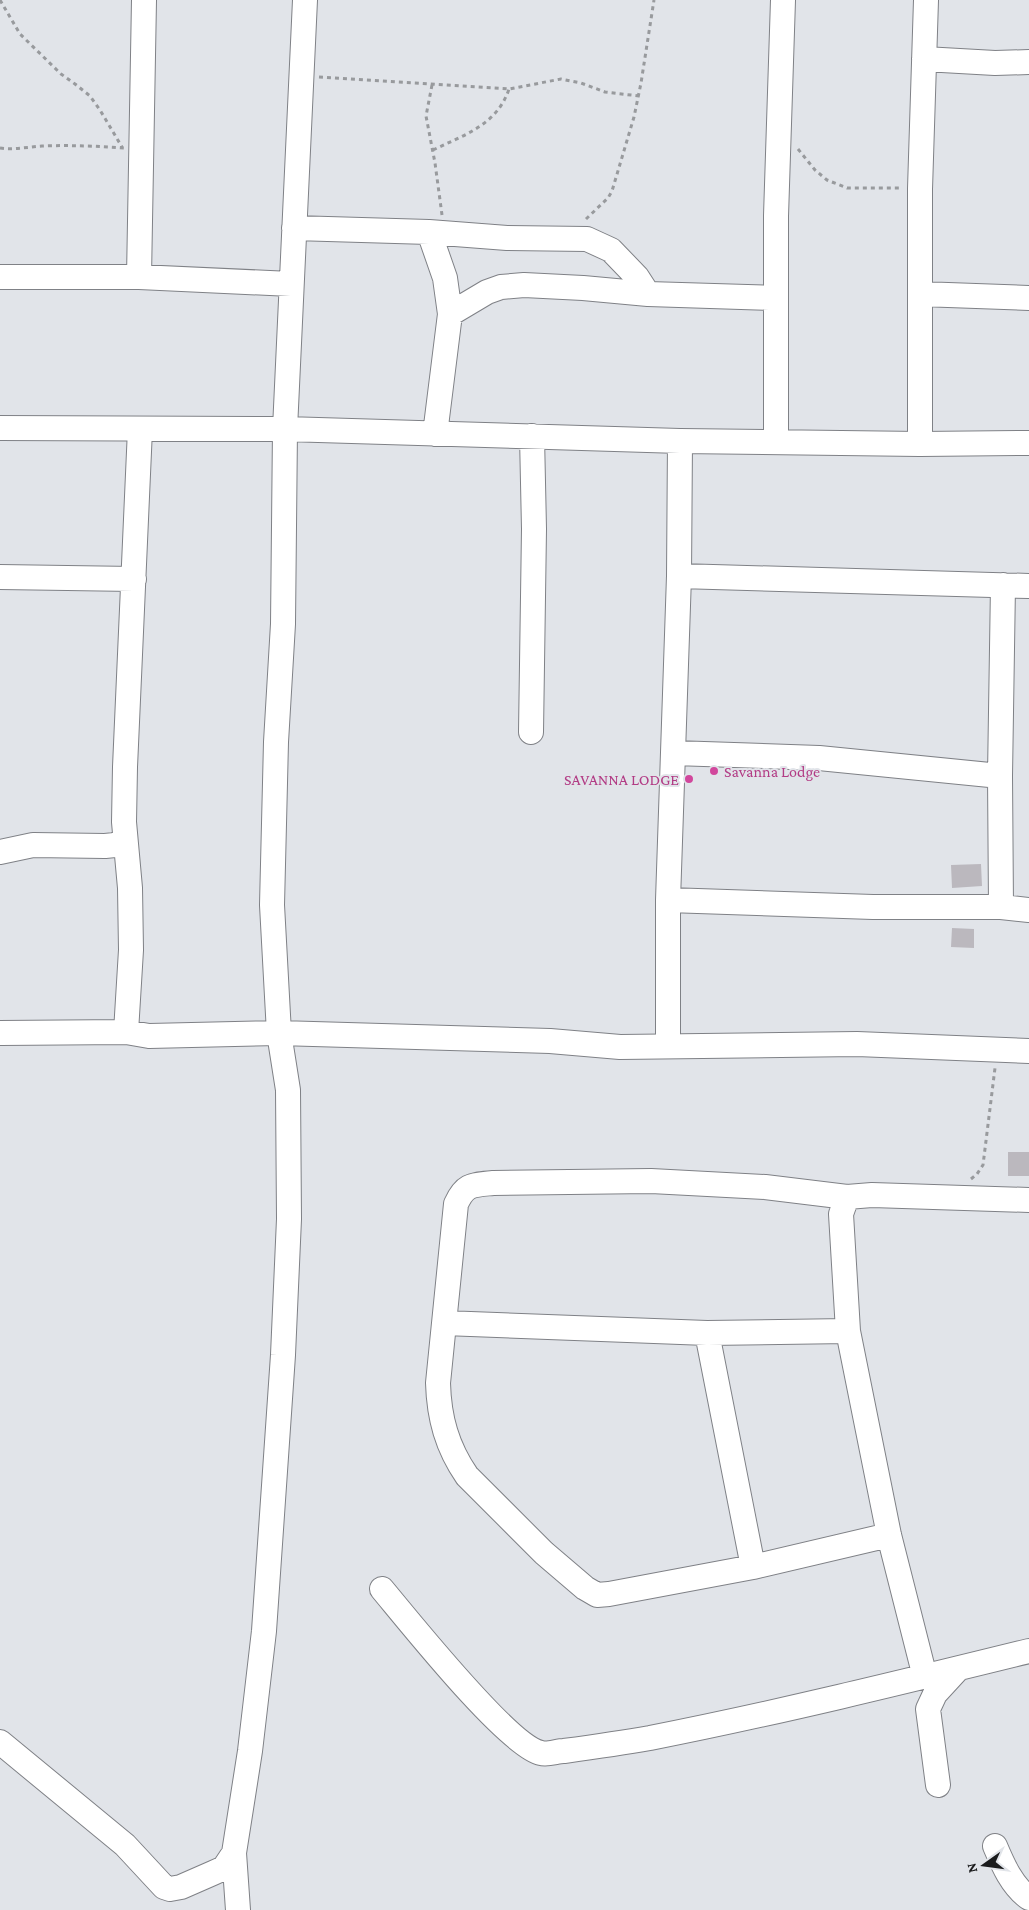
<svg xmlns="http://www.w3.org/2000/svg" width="1029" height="1910" font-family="'Crimson Pro',serif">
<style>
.building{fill:#bbb8be}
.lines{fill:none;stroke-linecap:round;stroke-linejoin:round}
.minor-casing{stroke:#7f8186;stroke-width:26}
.path{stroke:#989a9d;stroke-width:3;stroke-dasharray:4 4;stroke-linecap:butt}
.minor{stroke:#fff;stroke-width:24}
.hotel-dot{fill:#d1479c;stroke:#e1e4e9;stroke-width:2}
.labels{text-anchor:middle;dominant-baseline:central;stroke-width:4;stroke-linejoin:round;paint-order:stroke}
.hotel-label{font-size:16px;fill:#b23c85;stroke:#e1e4e9;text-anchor:start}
</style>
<rect width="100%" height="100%" fill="#e1e4e9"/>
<path class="building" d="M981,864L982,886L952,888L951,865Z
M952,928L974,929V948L951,947Z
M1008,1152H1029V1176H1008Z"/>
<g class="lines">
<g class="minor-casing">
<path id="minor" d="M924,59L995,63L1029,62
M294,228L429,232L507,238L587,239L611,250L637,277L648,294
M429,232L445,278L450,314L435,434
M0,277H139L291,284
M139,277L144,0
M920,294L1029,298
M450,314L487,292L501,287L524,285L583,288L648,294L776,298
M0,428L285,429L680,441L920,444L1029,443
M776,442V216L783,0
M920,444V189L926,0
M679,576L1029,586
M0,577L134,579
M531,732L534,529L532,436
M674,753L819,758L1000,776
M0,852L33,845L105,846L115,845L125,840
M668,900L873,907H1001L1029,910
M1001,907L1000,776L1003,585
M126,1032L131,950L130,888L124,822L125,767L140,429
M0,1033L126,1032L149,1036L279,1033L550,1041L620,1047L857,1044L1029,1051
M668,1046V900L679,576L680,441
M847,1197L765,1187L651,1181L493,1183C472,1185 465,1184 456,1204L438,1383C439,1418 447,1447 467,1476L544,1553L585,1588L597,1595L609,1594L753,1567L889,1535
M444,1323L707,1333L848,1331
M707,1333L753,1567
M382,1589C408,1620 508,1746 541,1753C548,1755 557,1751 564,1751C593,1747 621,1743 650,1738C777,1713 903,1682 1029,1651
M925,1677L889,1535L848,1331L841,1214L847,1197L872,1195L1029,1200
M0,1742L125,1845L164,1887L170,1889L181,1887L213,1873L224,1868L234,1853L250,1751L264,1631L283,1355L289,1219L288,1090L279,1033L272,905L276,742L283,624L285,429L305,0
M938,1785L928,1709L935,1694L958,1669
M995,1846C1003,1865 1012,1886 1029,1898
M234,1853L238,1910"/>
</g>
<path class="path" d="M0,0L20,34L61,74L75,84L90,96L100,110L122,147
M319,77L509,89L561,79L581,83L605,92L639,96
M432,85L426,116L435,163L442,215
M0,148C14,150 28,147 42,146C70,145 97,146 124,148
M798,149L815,170L827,180L847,188H902
M433,150C464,135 497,125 509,89
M586,219L608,198L612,191L634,117L641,83L654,0
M971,1179L977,1174L983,1165L995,1068"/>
<use href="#minor" class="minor"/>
</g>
<g class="hotel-dot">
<circle cx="714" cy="771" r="5"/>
<circle cx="689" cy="779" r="5"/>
</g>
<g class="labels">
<g class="hotel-label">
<text x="724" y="771">Savanna Lodge</text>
<text x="679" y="779" text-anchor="end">SAVANNA LODGE</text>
</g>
</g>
<g transform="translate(984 1865) rotate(256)" stroke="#e1e4e9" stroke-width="4" paint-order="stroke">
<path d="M0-4L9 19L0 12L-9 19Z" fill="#1a1b1c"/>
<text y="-8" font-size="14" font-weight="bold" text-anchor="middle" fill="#1a1b1c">N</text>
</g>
</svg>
